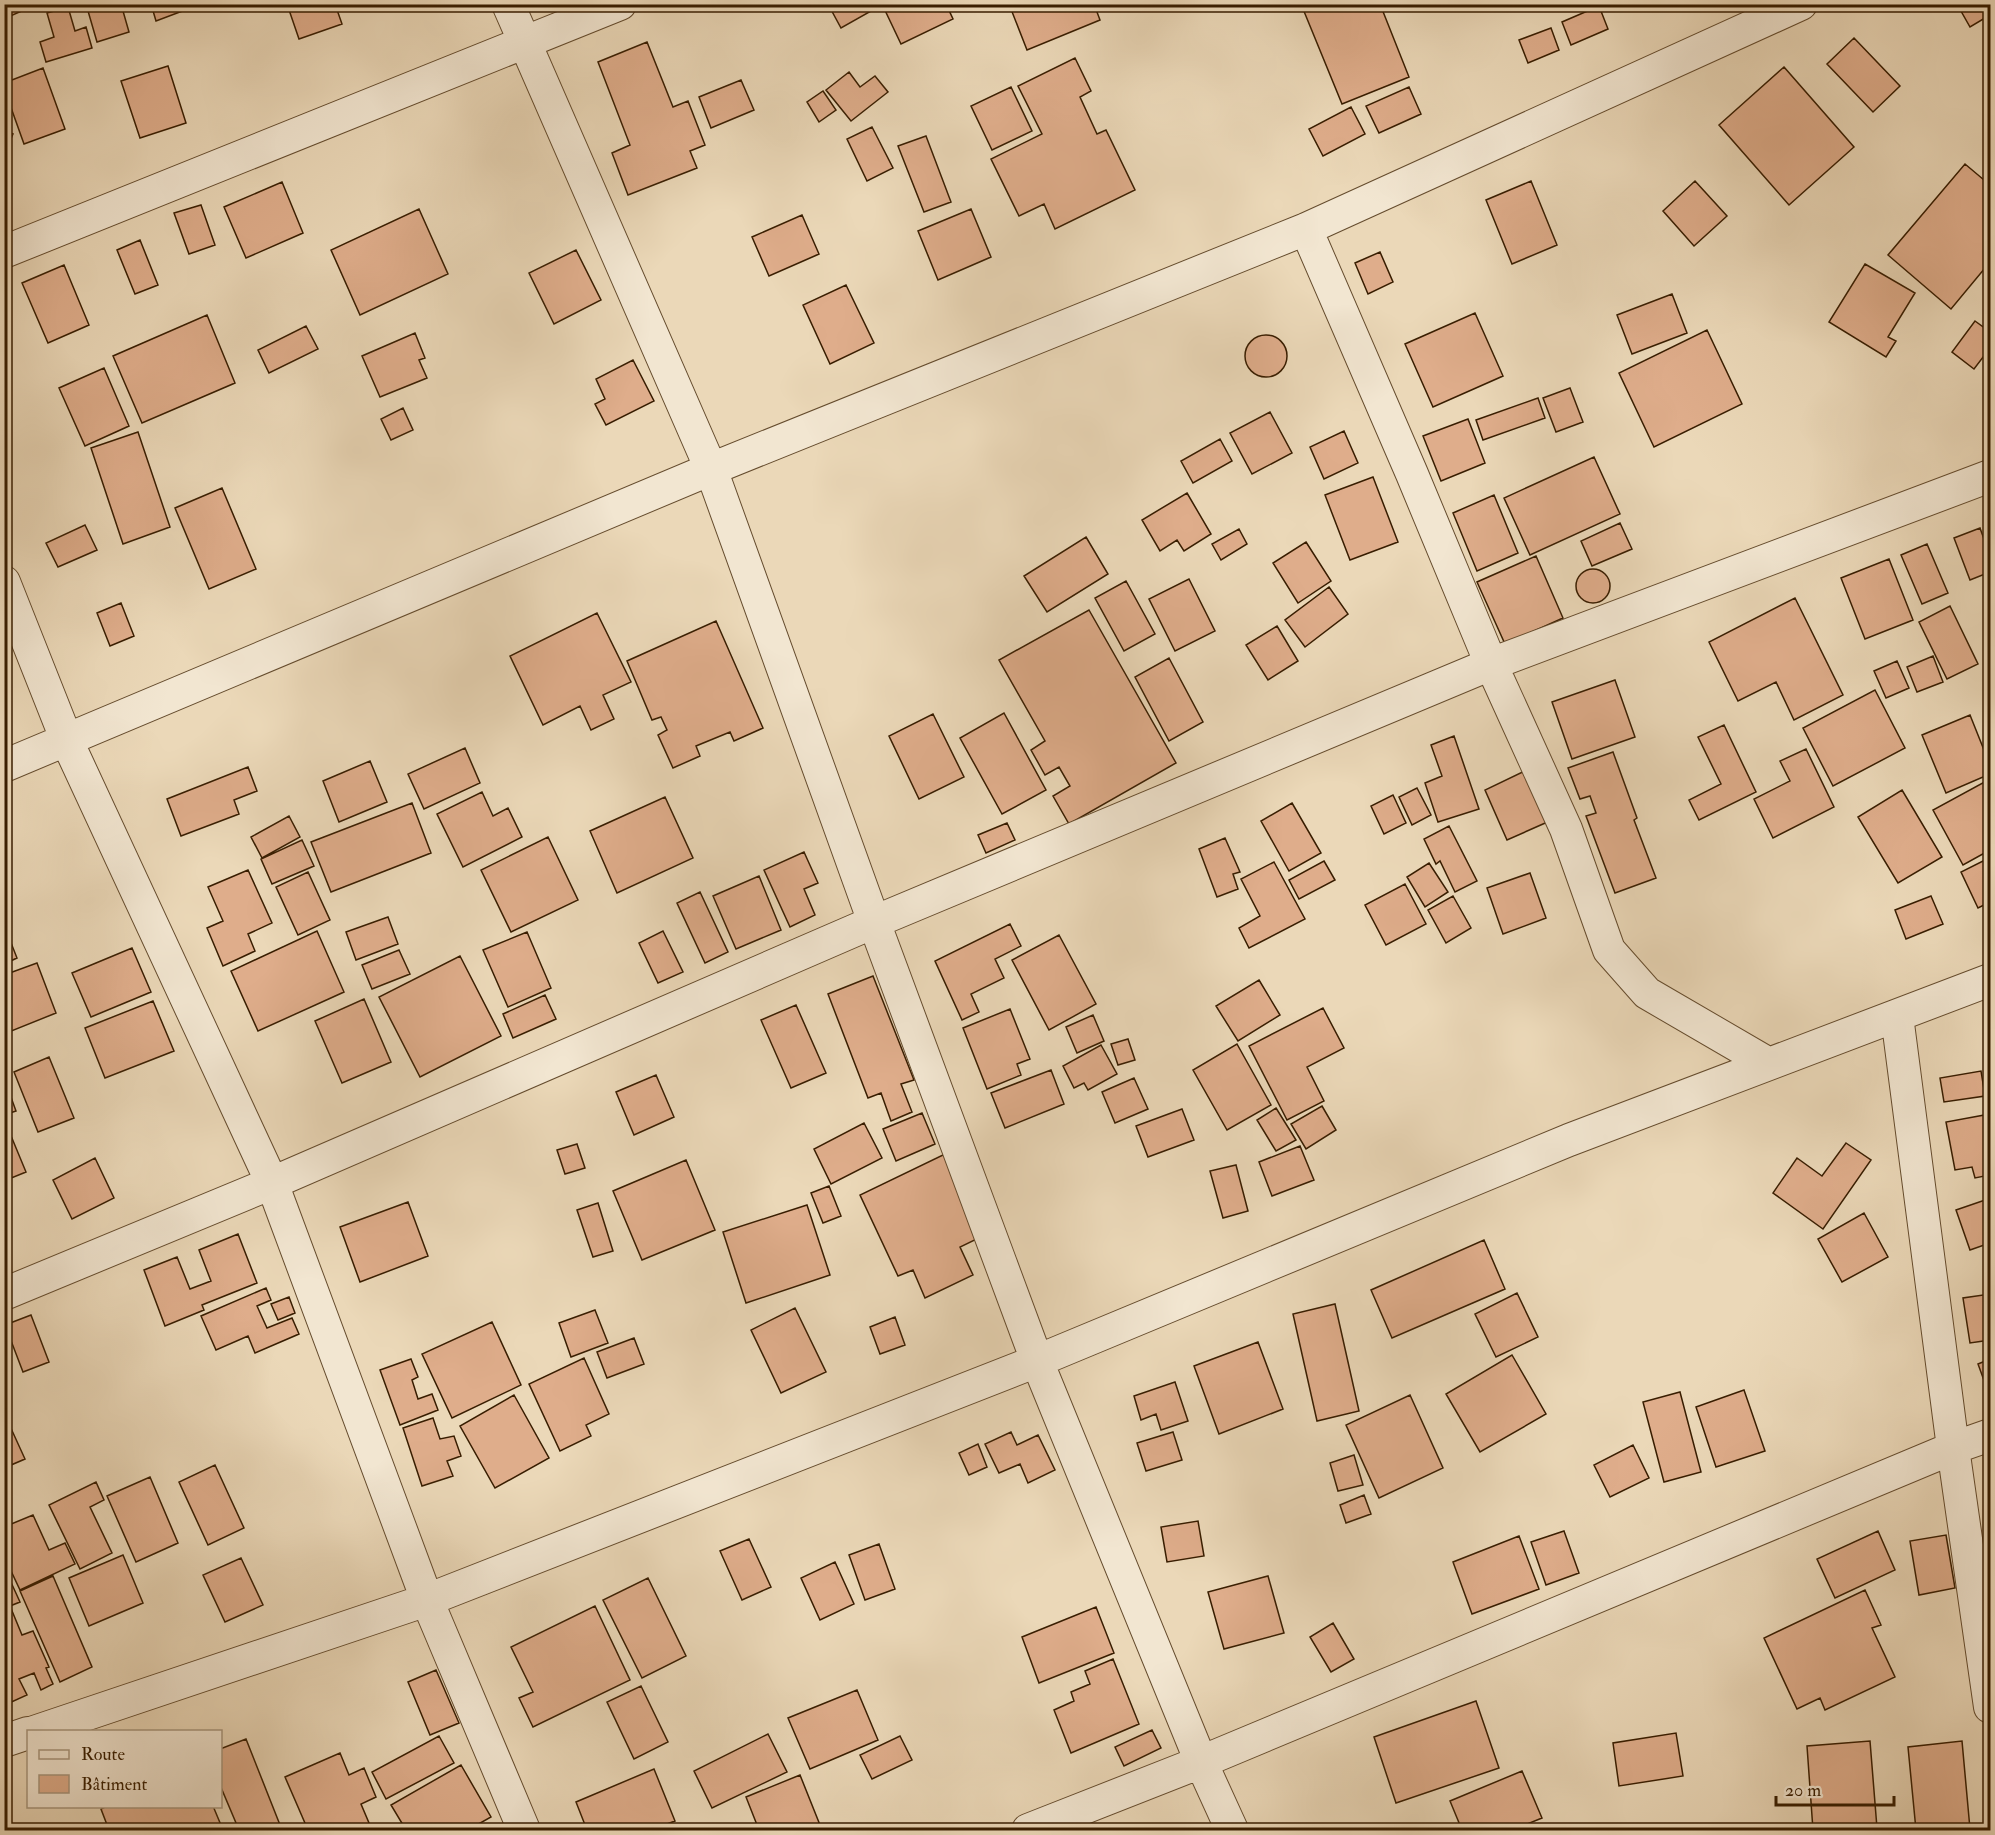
<svg xmlns="http://www.w3.org/2000/svg" width="1995" height="1835" font-family="'IM FELL Double Pica',serif">
<style>
.building{fill:#dfad8b;stroke:#381d00;stroke-width:1.5}
.lines{fill:none;stroke-linecap:round;stroke-linejoin:round}
.street-casing{stroke:#654c2e;stroke-width:34}
.street{stroke:#f2e6d1;stroke-width:32}
</style>
<rect width="100%" height="100%" fill="#ebd8b8"/>
<filter id="stains"><feTurbulence type="fractalNoise" baseFrequency=".00333" numOctaves="4"/><feColorMatrix values="0 0 0 0 .2 0 0 0 0 .09 0 0 0 0 .02 0 0 0 .5 -.17"/></filter>
<radialGradient id="worn" r=".72"><stop offset=".6" stop-color="#630" stop-opacity="0"/><stop offset="1" stop-color="#630" stop-opacity=".3"/></radialGradient>
<path class="building" d="M4,4H33V6L6,18Z
M86,4H121L129,32L97,42Z
M151,4H201L156,21Z
M287,4H335L342,24L299,39Z
M828,4H879L880,6L841,28Z
M882,4H946L953,19L901,44Z
M1009,4H1094L1100,20L1027,50Z
M1301,4H1380L1409,77L1342,104Z
M1957,4H1990V15L1970,27Z
M1599,6L1608,29L1571,45L1562,22Z
M68,7L75,31L86,27L92,48L46,62L40,42L54,37L47,13Z
M1551,28L1559,50L1528,63L1519,40Z
M1854,38L1900,86L1873,112L1827,64Z
M647,42L673,107L688,101L705,145L690,151L697,168L628,195L612,153L630,145L598,62Z
M1075,58L1091,91L1080,97L1097,134L1106,130L1135,190L1055,229L1044,204L1019,216L991,159L1042,134L1018,86Z
M168,66L186,123L140,138L121,81Z
M1784,67L1854,147L1789,205L1719,125Z
M43,68L65,129L24,144L4,88V83Z
M849,72L860,87L875,76L888,92L851,121L826,90Z
M741,80L754,110L711,128L699,97Z
M1011,87L1032,131L992,150L971,106Z
M1409,87L1421,114L1379,133L1366,106Z
M823,91L836,110L819,122L807,102Z
M1351,107L1365,134L1323,156L1309,129Z
M4,114L10,117L4,128Z
M872,127L893,168L867,181L847,139Z
M4,130L13,134L4,155Z
M926,136L951,202L924,212L898,146Z
M1965,164L1990,185V262L1951,309L1888,255Z
M1531,181L1557,245L1512,264L1486,200Z
M1695,181L1727,216L1694,246L1663,211Z
M282,182L303,233L246,258L224,207Z
M201,205L215,245L189,254L174,213Z
M419,209L448,274L360,315L331,250Z
M971,209L991,257L938,280L918,231Z
M802,215L819,254L769,276L752,237Z
M140,240L158,285L135,294L117,250Z
M576,250L601,300L554,324L529,273Z
M1380,252L1393,282L1368,294L1355,263Z
M1865,264L1915,293L1888,337L1896,341L1886,357L1829,322Z
M64,265L89,325L48,343L22,283Z
M846,285L874,343L830,364L803,305Z
M1672,294L1687,333L1632,354L1617,315Z
M1475,313L1503,376L1433,407L1405,344Z
M207,315L235,383L142,423L113,356Z
M1975,321L1990,332V348L1974,369L1952,352Z
M306,326L318,349L269,373L258,350Z
M1707,330L1742,404L1654,447L1619,373Z
M415,333L425,358L419,360L427,378L380,397L362,356Z
M1245 356a21 21 0 1 1 42 0a21 21 0 1 1-42 0Z
M633,360L654,401L606,425L595,404L605,399L596,379Z
M104,368L129,426L85,446L59,388Z
M1570,388L1583,422L1556,432L1543,398Z
M1538,398L1545,418L1483,440L1476,420Z
M403,408L413,430L391,440L381,419Z
M1270,412L1292,453L1252,474L1230,433Z
M1468,419L1485,463L1441,481L1423,436Z
M1344,431L1358,463L1324,479L1310,447Z
M138,432L170,527L123,544L91,448Z
M1220,439L1232,461L1193,483L1181,461Z
M1594,457L1620,514L1530,555L1504,498Z
M1373,477L1398,542L1350,560L1325,495Z
M222,488L256,569L209,589L175,508Z
M1187,493L1211,534L1184,551L1177,540L1160,551L1142,520Z
M1494,495L1518,553L1477,571L1453,513Z
M1620,523L1632,549L1592,566L1581,541Z
M85,525L97,550L58,567L46,543Z
M1980,528L1990,556V572L1970,580L1954,538Z
M1239,529L1247,544L1221,560L1212,544Z
M1086,537L1108,574L1047,612L1024,576Z
M1306,542L1331,581L1298,603L1273,563Z
M1927,544L1948,593L1922,604L1901,555Z
M1536,556L1563,618L1505,644L1477,582Z
M1889,559L1913,620L1865,639L1841,578Z
M1576 586a17 17 0 1 1 34 0a17 17 0 1 1-34 0Z
M1189,579L1215,631L1175,651L1149,599Z
M1126,581L1155,634L1124,651L1095,598Z
M1329,587L1348,614L1305,647L1285,620Z
M1795,598L1843,695L1794,720L1776,682L1738,701L1709,642Z
M121,603L134,636L110,646L97,613Z
M1950,606L1978,664L1947,679L1919,622Z
M1089,610L1176,763L1069,824L1053,796L1070,786L1059,767L1045,775L1031,750L1045,741L999,660Z
M597,613L631,682L603,695L614,719L591,730L580,706L543,725L510,656Z
M716,621L763,728L734,741L730,732L696,746L700,756L673,768L658,735L667,730L661,717L652,720L627,661Z
M1277,626L1298,661L1268,680L1246,645Z
M1933,656L1943,682L1917,692L1907,667Z
M1169,658L1203,722L1169,741L1135,677Z
M1897,661L1909,688L1886,698L1874,671Z
M1615,680L1635,737L1572,759L1552,702Z
M1875,690L1905,748L1833,786L1803,728Z
M1004,713L1046,790L1002,814L960,738Z
M933,714L964,777L919,799L889,736Z
M1970,715L1990,765V774L1946,793L1922,735Z
M1724,725L1756,792L1699,820L1689,800L1721,784L1698,737Z
M1454,736L1479,809L1438,822L1425,783L1442,776L1431,745Z
M465,748L480,783L424,809L408,774Z
M1806,749L1834,807L1773,838L1754,799L1790,781L1780,761Z
M1613,752L1637,818L1634,820L1656,878L1615,893L1586,816L1596,813L1590,796L1580,799L1568,768Z
M370,761L387,802L339,822L323,781Z
M248,767L257,791L234,800L239,814L181,836L167,799Z
M1529,769L1552,820L1507,840L1485,790Z
M1990,779V850L1963,865L1933,810Z
M1417,788L1431,815L1412,825L1399,797Z
M1902,790L1942,857L1898,883L1858,817Z
M482,792L493,816L508,808L522,837L463,867L437,814Z
M1393,795L1406,823L1384,834L1371,806Z
M665,797L693,858L617,893L590,831Z
M412,803L431,853L331,892L311,842Z
M1292,803L1321,853L1289,871L1261,821Z
M289,816L300,837L262,858L251,837Z
M1007,823L1015,840L986,853L978,835Z
M1449,826L1477,881L1455,892L1440,861L1436,864L1424,839Z
M548,837L578,900L511,932L481,870Z
M1225,838L1240,872L1233,874L1238,889L1217,897L1199,849Z
M302,840L314,866L272,884L261,859Z
M804,852L818,883L804,889L815,915L790,927L764,870Z
M1989,858L1990,902L1978,908L1961,872Z
M1324,861L1335,880L1299,899L1289,880Z
M1274,862L1305,919L1249,948L1239,928L1260,916L1241,879Z
M1429,863L1448,892L1425,907L1407,877Z
M248,870L272,923L248,934L255,951L223,966L207,928L223,921L208,887Z
M308,872L330,920L298,935L276,887Z
M1530,873L1546,918L1503,934L1487,888Z
M759,876L781,930L736,949L713,896Z
M1405,884L1426,924L1386,945L1365,905Z
M700,892L728,952L705,963L677,903Z
M1453,896L1471,928L1446,943L1428,910Z
M1931,896L1943,924L1906,939L1895,910Z
M388,917L398,944L356,960L346,932Z
M1010,924L1021,946L995,959L1004,978L971,994L979,1012L962,1020L935,961Z
M4,925L17,958L4,964Z
M317,931L344,992L258,1031L231,971Z
M663,931L683,972L658,983L639,943Z
M527,932L551,988L508,1007L483,950Z
M1059,935L1096,1004L1049,1030L1012,960Z
M132,948L151,992L91,1017L72,973Z
M399,950L410,974L372,989L362,965Z
M460,956L501,1036L420,1077L379,997Z
M37,963L56,1013L4,1034V975Z
M873,976L914,1080L901,1084L912,1112L891,1121L881,1093L868,1098L828,994Z
M1259,980L1280,1015L1238,1041L1216,1006Z
M545,995L556,1019L513,1038L503,1014Z
M364,999L391,1062L342,1083L315,1021Z
M153,1001L174,1051L105,1078L85,1028Z
M796,1005L826,1073L791,1088L761,1020Z
M1323,1008L1344,1048L1307,1067L1324,1101L1287,1120L1249,1046Z
M1010,1009L1030,1059L1017,1064L1021,1075L987,1089L963,1028Z
M1093,1015L1104,1041L1077,1053L1066,1027Z
M1128,1039L1135,1060L1118,1065L1111,1044Z
M1237,1044L1271,1105L1227,1130L1193,1070Z
M1101,1045L1117,1074L1088,1090L1084,1083L1074,1088L1063,1066Z
M49,1057L74,1118L38,1132L14,1072Z
M1051,1070L1064,1104L1005,1128L991,1093Z
M1981,1071L1985,1096L1944,1102L1940,1078Z
M656,1075L674,1117L634,1135L616,1092Z
M4,1078L16,1111L4,1115Z
M1134,1078L1148,1109L1115,1123L1102,1092Z
M1322,1106L1336,1130L1306,1149L1291,1124Z
M1276,1108L1296,1140L1276,1151L1257,1120Z
M1182,1109L1194,1140L1148,1157L1136,1126Z
M922,1113L935,1144L896,1161L883,1129Z
M1990,1114V1175L1975,1178L1972,1167L1955,1170L1946,1122Z
M864,1123L882,1158L831,1184L814,1149Z
M9,1131L26,1172L4,1181V1133Z
M1846,1143L1871,1160L1823,1229L1773,1193L1797,1158L1822,1176Z
M577,1144L585,1168L565,1174L557,1150Z
M1300,1146L1314,1180L1272,1196L1259,1162Z
M945,1154L983,1236L960,1247L973,1275L925,1298L913,1270L898,1276L860,1195Z
M95,1158L114,1198L72,1219L53,1180Z
M686,1160L715,1230L642,1260L613,1191Z
M1236,1165L1248,1211L1223,1218L1210,1171Z
M829,1186L841,1216L823,1223L811,1193Z
M1988,1199L1990,1208V1243L1970,1250L1956,1210Z
M408,1202L428,1256L360,1282L340,1227Z
M598,1203L613,1251L593,1257L577,1210Z
M807,1205L830,1275L746,1303L723,1232Z
M1864,1213L1888,1257L1842,1282L1818,1239Z
M238,1234L257,1283L202,1305L204,1310L165,1326L144,1270L177,1257L190,1289L211,1281L199,1250Z
M1484,1240L1505,1289L1392,1338L1371,1290Z
M266,1288L271,1300L257,1306L267,1328L292,1318L299,1334L255,1353L248,1336L216,1350L201,1316Z
M1517,1293L1538,1337L1496,1357L1475,1314Z
M1990,1294V1340L1970,1343L1963,1298Z
M289,1297L295,1313L278,1320L271,1304Z
M1335,1304L1359,1411L1317,1421L1293,1314Z
M795,1308L826,1372L781,1393L751,1330Z
M595,1310L608,1343L571,1357L559,1323Z
M31,1315L49,1362L23,1372L5,1325Z
M895,1317L905,1345L880,1354L870,1327Z
M492,1322L521,1385L452,1418L422,1354Z
M634,1338L644,1364L607,1378L597,1352Z
M1258,1342L1283,1409L1219,1434L1194,1366Z
M1512,1355L1546,1414L1480,1452L1446,1394Z
M584,1358L609,1414L586,1425L591,1436L560,1451L529,1384Z
M411,1359L418,1377L412,1380L418,1399L432,1394L438,1410L400,1425L380,1370Z
M1990,1359V1397L1978,1364Z
M1175,1382L1188,1421L1161,1430L1156,1414L1141,1420L1134,1396Z
M1744,1390L1765,1451L1716,1467L1696,1407Z
M1680,1392L1701,1472L1664,1482L1643,1402Z
M514,1395L549,1458L495,1488L460,1426Z
M1410,1395L1443,1468L1379,1498L1346,1425Z
M4,1413L25,1459L4,1468Z
M433,1418L440,1439L454,1436L461,1456L447,1461L453,1476L422,1486L403,1428Z
M1011,1432L1017,1445L1038,1435L1055,1470L1028,1483L1020,1464L999,1473L985,1444Z
M1173,1432L1182,1460L1146,1471L1137,1443Z
M978,1444L987,1467L969,1475L959,1453Z
M1633,1445L1649,1478L1610,1497L1594,1465Z
M1354,1455L1363,1485L1338,1491L1330,1463Z
M215,1465L244,1528L208,1545L179,1482Z
M150,1477L178,1543L136,1562L107,1496Z
M96,1482L104,1500L90,1507L112,1553L80,1569L49,1505Z
M1364,1495L1371,1514L1346,1523L1340,1505Z
M33,1515L49,1550L65,1543L75,1564L20,1590L4,1556V1527Z
M1198,1521L1204,1556L1167,1562L1161,1527Z
M1564,1531L1579,1573L1546,1585L1531,1542Z
M1878,1531L1895,1570L1835,1598L1817,1559Z
M1946,1535L1955,1588L1919,1595L1910,1541Z
M1519,1536L1539,1589L1472,1614L1453,1562Z
M749,1539L771,1587L742,1600L720,1551Z
M879,1544L895,1589L865,1600L849,1555Z
M123,1555L143,1603L89,1626L69,1578Z
M241,1558L263,1605L225,1622L203,1575Z
M835,1562L854,1604L820,1620L801,1578Z
M4,1567L20,1602L10,1606L22,1635L33,1631L49,1667L46,1668L53,1684L41,1690L34,1673L19,1679L27,1695L7,1704L4,1699Z
M53,1576L92,1667L60,1682L20,1591Z
M1268,1576L1284,1633L1224,1649L1208,1592Z
M648,1578L686,1656L642,1678L603,1600Z
M1865,1590L1881,1625L1872,1628L1895,1677L1825,1710L1820,1698L1797,1709L1764,1638Z
M595,1606L630,1680L533,1727L519,1698L533,1692L511,1647Z
M1096,1607L1114,1653L1039,1683L1022,1637Z
M1333,1623L1354,1659L1331,1672L1310,1637Z
M1113,1659L1139,1724L1071,1753L1054,1710L1074,1701L1071,1692L1090,1684L1085,1671Z
M436,1670L459,1723L430,1735L408,1682Z
M641,1686L668,1742L634,1759L607,1702Z
M857,1690L878,1740L810,1769L788,1718Z
M1476,1701L1499,1768L1396,1803L1374,1737Z
M1152,1730L1161,1748L1124,1766L1115,1747Z
M1676,1733L1683,1776L1619,1786L1613,1743Z
M768,1734L787,1772L712,1808L694,1771Z
M439,1736L454,1763L386,1799L372,1772Z
M900,1736L912,1760L872,1779L860,1755Z
M246,1739L282,1830H239L220,1785V1749Z
M1870,1741L1877,1828L1813,1830L1807,1746Z
M1962,1741L1970,1829L1916,1830L1908,1747Z
M340,1753L349,1775L364,1768L376,1797L361,1804L372,1830H308L285,1777Z
M461,1765L491,1817L468,1830H406L391,1805Z
M654,1769L675,1821L651,1830H587L576,1802Z
M1522,1771L1542,1818L1512,1830H1462L1450,1801Z
M800,1775L822,1830H759L746,1797Z
M107,1806H213L223,1830H109L101,1809Z"/>
<g class="lines">
<g class="street-casing">
<path id="street" d="M508,4L711,469L874,922L1037,1361L1201,1762L1232,1830
M1306,229L1412,474L1491,664L1566,829L1609,950L1647,993L1769,1064
M4,252L620,4
M4,582L67,741L272,1183L427,1600L524,1830
M4,766L711,469L1306,229L1801,4
M1897,1016L1953,1448L1990,1707
M4,1294L272,1183L874,922L1491,664L1990,476
M34,1732L427,1600L1037,1361L1569,1140L1990,980
M4,1741L28,1733
M1028,1830L1201,1762L1953,1448L1990,1435"/>
</g>
<use href="#street" class="street"/>
</g>
<rect width="1995" height="1835" fill="none" stroke="#ebd8b8" stroke-width="24"/>
<rect x="6" y="6" width="1983" height="1823" fill="none" stroke="#381d00" stroke-width="3"/>
<rect x="12" y="12" width="1971" height="1811" fill="none" stroke="#381d00" stroke-width="1.5"/>
<rect x="27" y="1730" width="195" height="78" fill="#f2e6d1" stroke="#a8967d" stroke-width="1.5"/>
<rect x="39" y="1750" width="30" height="9" fill="#f2e6d1" stroke="#a8967d" stroke-width="1.5"/>
<text x="81" y="1760" font-size="18" fill="#381d00">Route</text>
<rect x="39" y="1775" width="30" height="18" fill="#dfad8b" stroke="#a8967d" stroke-width="1.5"/>
<text x="81" y="1790" font-size="18" fill="#381d00">Bâtiment</text>
<path d="M1776 1796v9h118v-9" fill="none" stroke="#381d00" stroke-width="3"/>
<text x="1785" y="1796" font-size="18" fill="#381d00" stroke="#f2e6d1" stroke-width="4.5" paint-order="stroke">20 m</text>
<rect width="100%" height="100%" filter="url(#stains)"/>
<rect width="100%" height="100%" fill="url(#worn)"/>
</svg>
